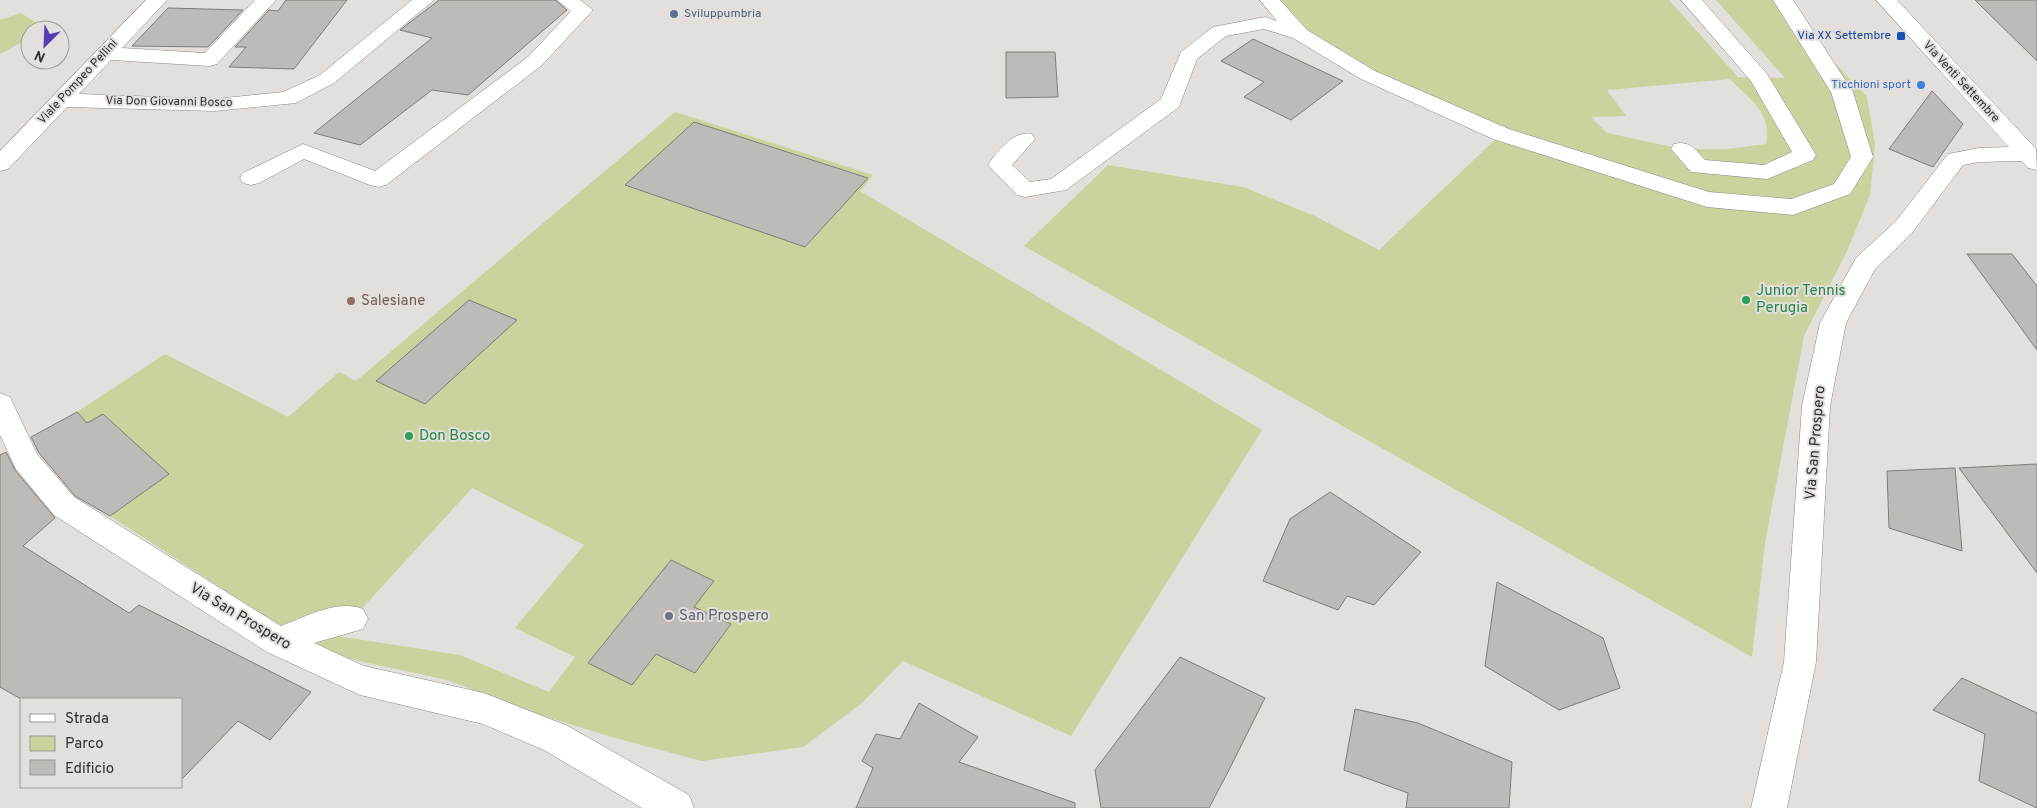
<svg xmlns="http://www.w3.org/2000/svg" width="2037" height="808" font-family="Overpass,sans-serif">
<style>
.green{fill:#cbd29d;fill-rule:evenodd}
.building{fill:#bebab7;stroke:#7f7c79}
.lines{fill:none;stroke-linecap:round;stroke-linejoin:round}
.minor-casing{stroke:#8a8684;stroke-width:1}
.minor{fill:#fff;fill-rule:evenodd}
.service-dot{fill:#5c6f8a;stroke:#e3dfdc;stroke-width:2}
.transit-dot{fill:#1a4fb4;stroke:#e3dfdc;stroke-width:2}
.shop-dot{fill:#3f7fe0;stroke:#e3dfdc;stroke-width:2}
.leisure-dot{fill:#2e9e5b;stroke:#e3dfdc;stroke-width:2}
.education-dot{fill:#8d6e63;stroke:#e3dfdc;stroke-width:2}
.worship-dot{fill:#6b7280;stroke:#e3dfdc;stroke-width:2}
.labels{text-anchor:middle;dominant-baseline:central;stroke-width:4;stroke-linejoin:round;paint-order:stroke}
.far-service-label{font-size:12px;fill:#4e5e75;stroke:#e3dfdc;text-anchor:start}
.far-transit-label{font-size:12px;fill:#164399;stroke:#e3dfdc;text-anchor:end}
.far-street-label{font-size:12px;fill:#302f2e;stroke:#e3dfdc}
.far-shop-label{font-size:12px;fill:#366cbe;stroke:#e3dfdc;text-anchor:end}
.leisure-label{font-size:15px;fill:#27864d;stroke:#e3dfdc;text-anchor:start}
.education-label{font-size:15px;fill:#785e54;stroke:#e3dfdc;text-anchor:start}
.street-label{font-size:15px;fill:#302f2e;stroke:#e3dfdc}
.worship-label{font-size:15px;fill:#5b616d;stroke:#e3dfdc;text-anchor:start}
</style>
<rect width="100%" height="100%" fill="#e3dfdc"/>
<path class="green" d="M1271,0H1669L1738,77L1785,78L1716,0H1775L1867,97L1875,144L1870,195L1847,251L1804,336L1765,543L1752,657L1024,246L1108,165L1243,187L1315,216L1379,250L1501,134L1313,41ZM1730,79C1751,101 1772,112 1766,144L1727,149H1682L1607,133L1591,117L1626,116L1607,90Z
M21,13L46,29L30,30V38L0,54V20Z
M675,112L873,175L860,191L1262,430L1071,736L903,661L862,703L803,747L702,761L615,738L537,714L447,680L322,653L110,516L169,474L103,414L87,423L77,412L165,354L288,417L339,372L356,381ZM694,122L867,177V178L806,247L626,185ZM469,300L516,320L426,404L377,381ZM472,488L584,545L515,628L575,657L549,692L460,655L337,636ZM671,560L714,581L694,607L731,625L695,673L656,654L632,685L588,663Z"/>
<path class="building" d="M286,0H347L294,69L229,67L246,47H235L269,10L278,11Z
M439,0H555L567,10L468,95L432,90L360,145L314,133L432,38L400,30Z
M1975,0H2037V61Z
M168,8L243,10L208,47L132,46Z
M1253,39L1343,81L1291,120L1244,97L1264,82L1221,61Z
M1006,52H1055L1058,97L1006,98Z
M1932,91L1963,124L1933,167L1889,149Z
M694,122L868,178L805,247L625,185Z
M1967,254H2012L2037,286V350Z
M469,300L517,320L425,404L376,381Z
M77,412L87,423L103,414L169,474L110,516L75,496L39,453L31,437Z
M6,452L15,470L55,518L23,546L129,613L139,605L311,692L270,740L238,721L181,780V699H21L0,687V455Z
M2037,464V573L1959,468Z
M1955,468L1962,551L1889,528L1887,471Z
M1330,492L1421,552L1374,605L1347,596L1338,610L1263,581L1290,519Z
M671,560L714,581L694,607L731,624L695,673L656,654L632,685L588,663Z
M1497,582L1603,638L1620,688L1559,710L1485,666Z
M1180,657L1265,698L1230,768L1209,808H1101L1095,770Z
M1962,678L2037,713V808L1979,781L1985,734L1933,710Z
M919,703L978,737L959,762L1075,803V808H856L873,768L862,761L876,734L900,739Z
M1355,709L1418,723L1512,762L1509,808H1406L1408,793L1344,770Z"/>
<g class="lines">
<g class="minor-casing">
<path id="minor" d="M146,0H167L122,48L205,53L255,0H276L217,64L210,66L111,60L79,94L215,99L283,92L320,75L412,0H434L334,83L296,103L215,111L67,107L8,169L0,171V151Z
M557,0H580L593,10L542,65L386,185L378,187L370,185L304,159L259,183L251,185L243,183L240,178L243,173L303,144L375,171L528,57L571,11Z
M1260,0H1280L1307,30L1375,71L1509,129L1709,192L1791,199L1834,184L1851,157L1831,92L1773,0H1793L1853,92L1873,157L1850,194L1801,212L1793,215L1707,207L1493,139L1361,79L1293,38L1264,29L1226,36L1197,59L1179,107L1066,190L1025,197L1017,195L988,165C997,151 1014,130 1032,134L1035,139L1012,165L1030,182L1051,179L1161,99L1181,52L1213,27L1265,17L1277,21Z
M1681,0H1702L1767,74L1816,155L1813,160L1767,179L1691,172L1671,149L1674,144C1690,140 1695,150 1705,160L1764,165L1792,152L1751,81Z
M1876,0H1897L2036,149L2037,170L2028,168L2022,161L1979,162L1963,165L1912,233L1875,269L1846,323L1830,406L1816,662L1787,808H1751L1784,662L1802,406L1820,323L1856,258L1896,221L1948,154L1979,148L2009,147Z
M0,393L10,397L37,454L74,497L281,626C306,617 337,599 363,609L368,619L363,629L314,643L364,666L484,693L568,726L689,795L694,808H642L544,750L483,724L360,695L267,652L54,515L16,469L0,435Z"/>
</g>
<use href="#minor" class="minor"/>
</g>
<circle class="service-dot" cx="674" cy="14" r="5"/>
<rect class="transit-dot" x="1896" y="31" width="10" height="10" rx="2.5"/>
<circle class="shop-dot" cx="1921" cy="85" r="5"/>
<g class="leisure-dot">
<circle cx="1746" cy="300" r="5"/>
<circle cx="409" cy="436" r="5"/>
</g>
<circle class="education-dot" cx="351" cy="301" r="5"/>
<circle class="worship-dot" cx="669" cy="616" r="5"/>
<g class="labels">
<g class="far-service-label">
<text x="684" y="14">Sviluppumbria</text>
</g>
<g class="far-transit-label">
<text x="1891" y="36">Via XX Settembre</text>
</g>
<g class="far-street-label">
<text transform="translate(78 82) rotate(-47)">Viale Pompeo Pellini</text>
<text transform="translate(1961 82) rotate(47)">Via Venti Settembre</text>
<text transform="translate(169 102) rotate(1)">Via Don Giovanni Bosco</text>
</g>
<g class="far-shop-label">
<text x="1911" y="85">Ticchioni sport</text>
</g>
<g class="leisure-label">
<text x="1756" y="291">Junior Tennis<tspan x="1756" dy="17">Perugia</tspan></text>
<text x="419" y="436">Don Bosco</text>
</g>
<g class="education-label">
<text x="361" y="301">Salesiane</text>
</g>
<g class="street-label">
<text transform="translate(1816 443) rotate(-85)">Via San Prospero</text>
<text transform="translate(240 617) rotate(31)">Via San Prospero</text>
</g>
<g class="worship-label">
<text x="679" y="616">San Prospero</text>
</g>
</g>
<rect x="20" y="698" width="162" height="90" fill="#e3dfdc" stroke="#9b9996"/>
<rect x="30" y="714" width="25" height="8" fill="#ffffff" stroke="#9b9996"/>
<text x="65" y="723" font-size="15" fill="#302f2e">Strada</text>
<rect x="30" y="736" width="25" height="15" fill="#cbd29d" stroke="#9b9996"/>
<text x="65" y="748" font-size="15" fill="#302f2e">Parco</text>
<rect x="30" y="760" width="25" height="15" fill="#bebab7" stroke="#9b9996"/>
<text x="65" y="773" font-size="15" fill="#302f2e">Edificio</text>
<g transform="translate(45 45) rotate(204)"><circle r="24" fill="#e3dfdc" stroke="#9b9996"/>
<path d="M0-4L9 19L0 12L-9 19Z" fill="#583cb4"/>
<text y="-8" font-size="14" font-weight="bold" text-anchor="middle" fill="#302f2e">N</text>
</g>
</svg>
